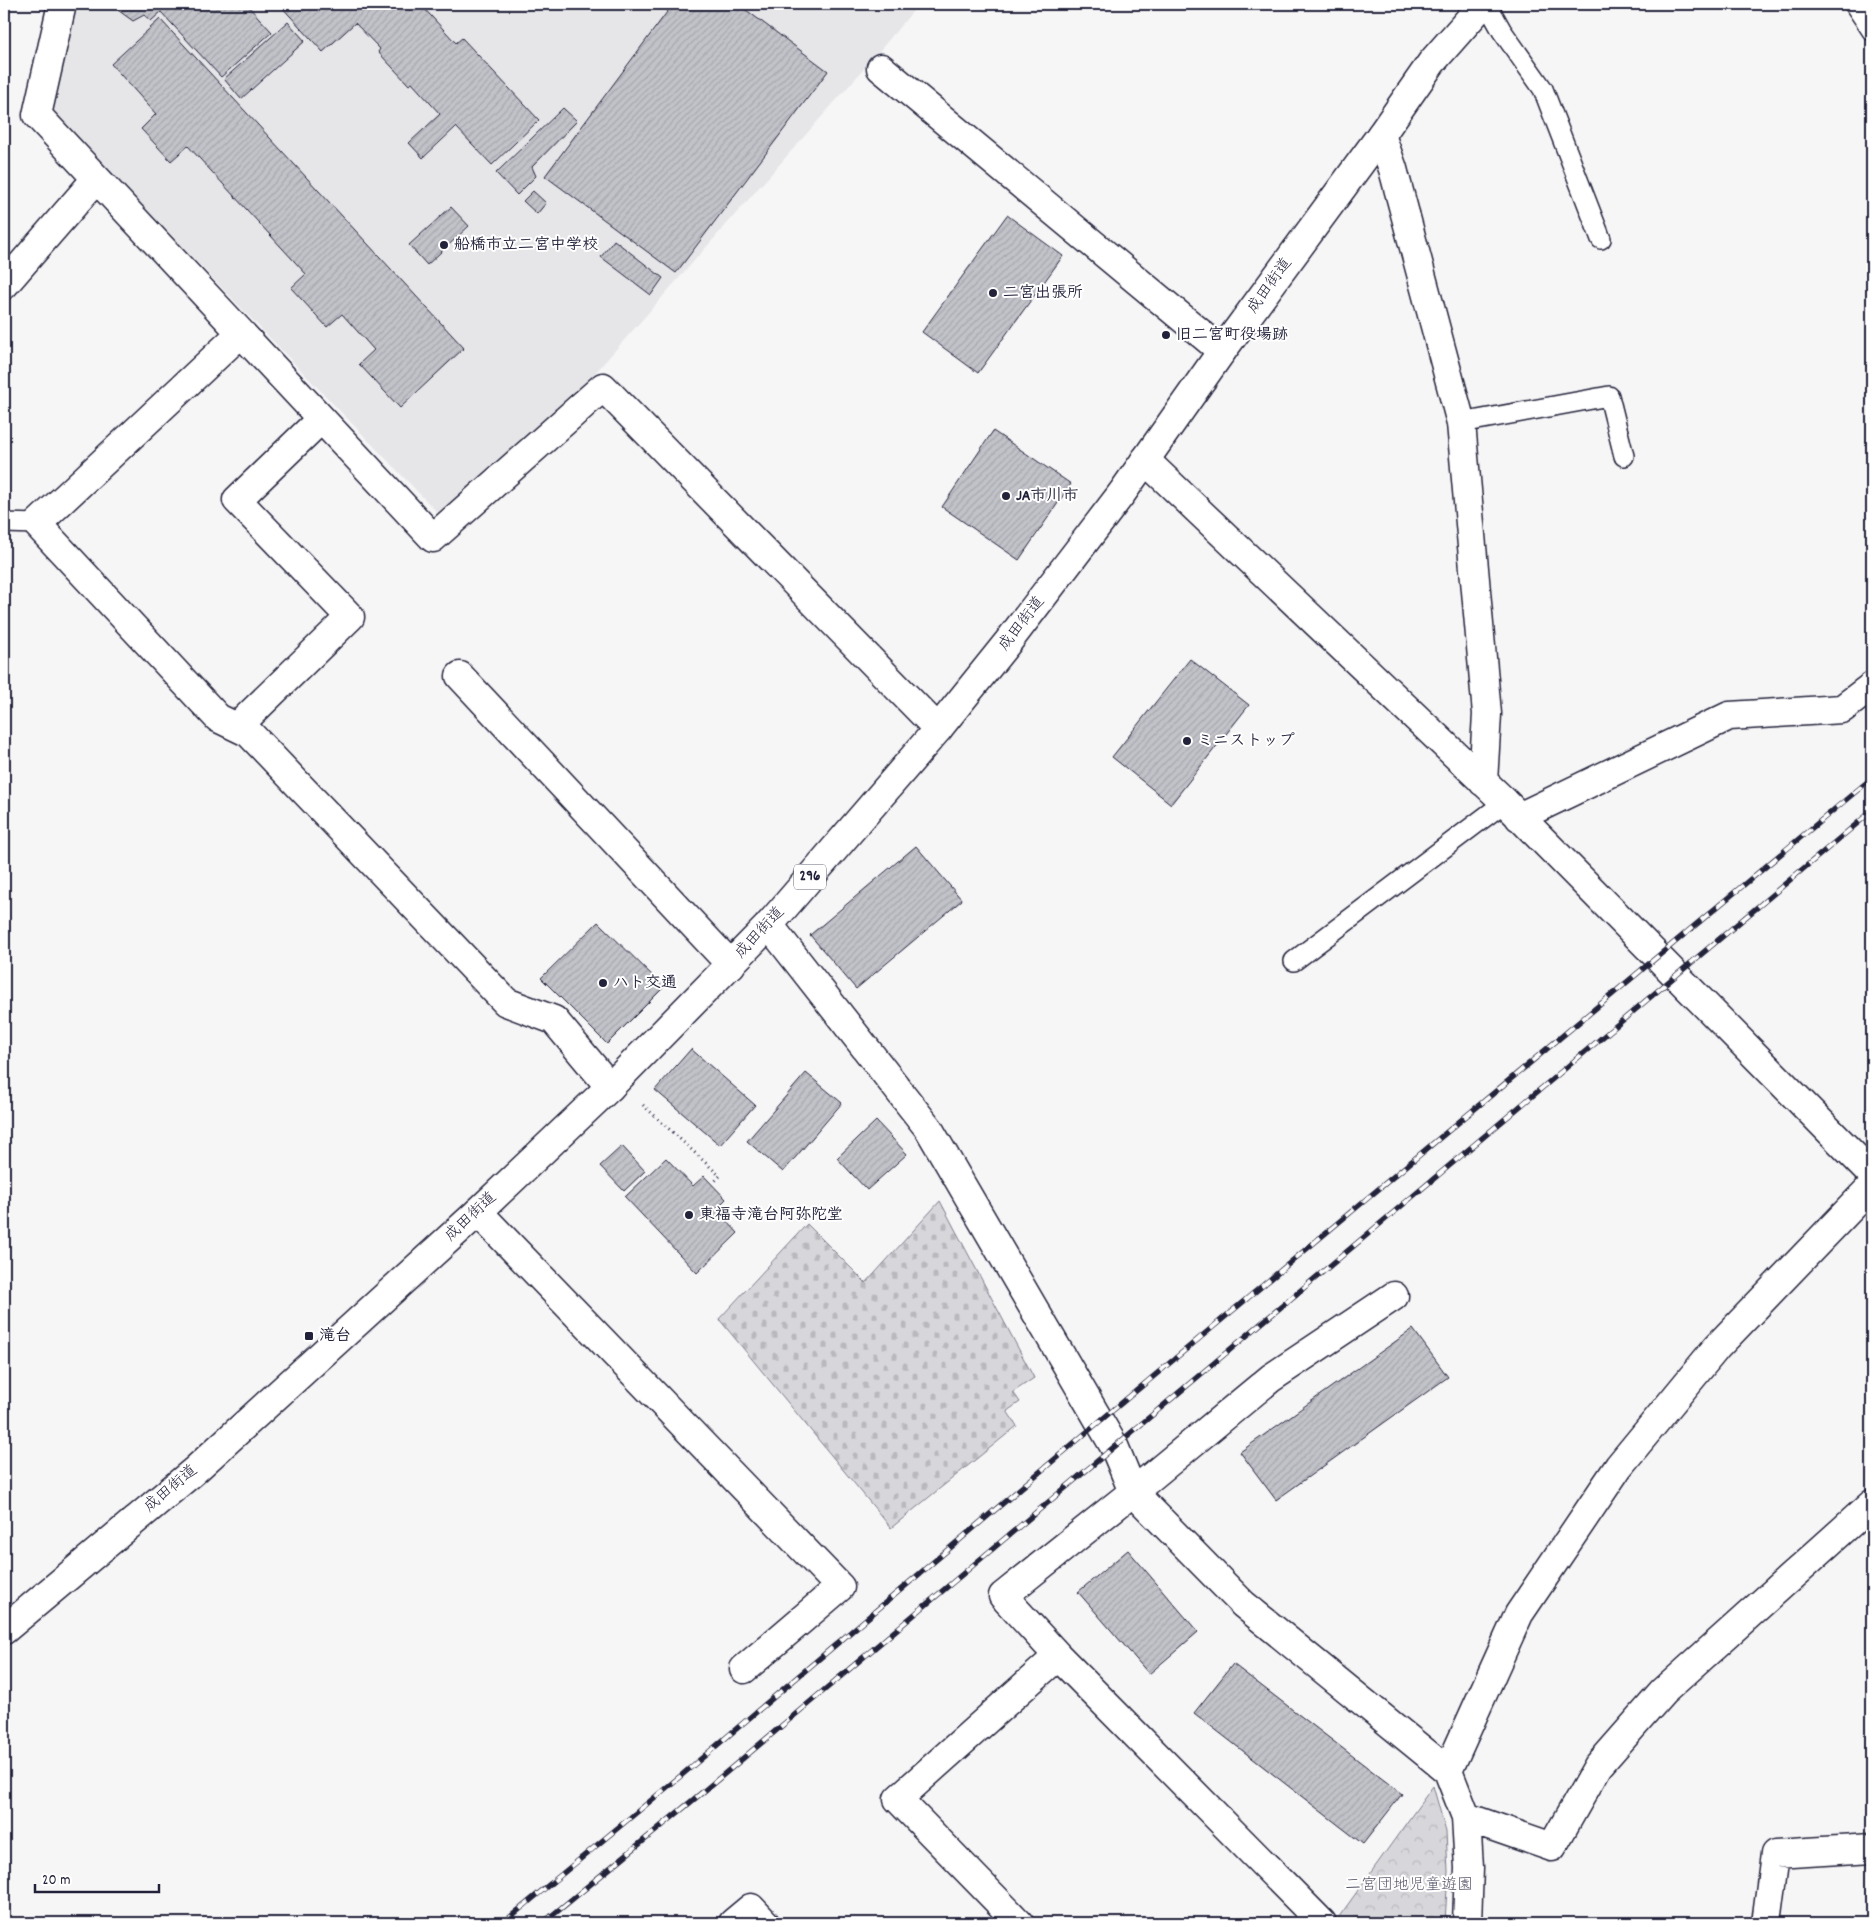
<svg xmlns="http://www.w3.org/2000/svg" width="1876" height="1927" font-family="Dekko,'Klee One',sans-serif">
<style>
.built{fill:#e6e6e9}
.cemetery{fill:url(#cemetery-stones);stroke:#7c7c8b}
.park{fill:url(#park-crowns);stroke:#7c7c8b}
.building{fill:url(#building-hatch);stroke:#22223b}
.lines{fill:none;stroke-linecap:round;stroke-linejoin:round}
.service-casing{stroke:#22223b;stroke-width:22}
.minor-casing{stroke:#22223b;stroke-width:31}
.trunk-casing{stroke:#22223b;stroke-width:31}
.path{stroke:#22223b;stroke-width:3;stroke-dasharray:1 4;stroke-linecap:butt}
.service{stroke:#fff;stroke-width:19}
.minor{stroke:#fff;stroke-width:28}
.trunk{stroke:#fff;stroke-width:28}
.rail-casing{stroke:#22223b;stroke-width:5.5}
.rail{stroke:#fff;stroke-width:4;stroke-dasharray:11;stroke-linecap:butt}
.poi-dot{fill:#22223b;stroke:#fff;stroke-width:2}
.labels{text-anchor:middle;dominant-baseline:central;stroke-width:4;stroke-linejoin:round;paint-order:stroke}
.shield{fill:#fff;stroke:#646476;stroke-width:1}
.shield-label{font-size:15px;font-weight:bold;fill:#22223b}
.poi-label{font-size:16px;font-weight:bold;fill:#22223b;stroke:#fff;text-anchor:start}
.street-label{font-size:16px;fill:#22223b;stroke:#fff}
.park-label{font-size:16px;fill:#58586b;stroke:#fff}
</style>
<defs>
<pattern id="cemetery-stones" width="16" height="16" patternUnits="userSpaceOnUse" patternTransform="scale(1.25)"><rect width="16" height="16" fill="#d7d7db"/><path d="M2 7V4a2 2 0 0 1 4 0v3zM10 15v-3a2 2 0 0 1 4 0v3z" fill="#b8b8bd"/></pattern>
<pattern id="park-crowns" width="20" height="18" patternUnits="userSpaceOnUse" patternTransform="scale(1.25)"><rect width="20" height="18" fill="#d7d7db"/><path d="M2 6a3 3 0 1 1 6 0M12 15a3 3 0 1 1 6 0" fill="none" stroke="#b8b8bd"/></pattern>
<pattern id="building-hatch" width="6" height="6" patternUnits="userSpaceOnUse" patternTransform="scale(1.25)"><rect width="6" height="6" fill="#c2c2c9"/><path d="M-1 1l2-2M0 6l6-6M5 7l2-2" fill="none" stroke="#a6a6ae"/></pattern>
</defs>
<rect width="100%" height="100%" fill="#f6f6f7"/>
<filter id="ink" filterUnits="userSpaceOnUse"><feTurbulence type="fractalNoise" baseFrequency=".02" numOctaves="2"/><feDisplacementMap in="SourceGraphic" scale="10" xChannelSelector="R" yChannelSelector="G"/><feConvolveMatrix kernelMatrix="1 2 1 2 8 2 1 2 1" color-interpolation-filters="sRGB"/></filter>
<g filter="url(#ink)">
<path class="built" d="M72,4H919L870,62L588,381L438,513L49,108Z"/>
<path class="cemetery" d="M940,1201L1034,1378L1013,1392L1020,1402L1007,1411L1017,1426L891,1528L719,1319L807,1224L866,1283Z"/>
<path class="park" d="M1433,1786L1446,1832L1448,1871L1445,1923H1342L1336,1921Z"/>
<path class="building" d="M115,4H246L272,32L221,77L161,12L151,21L144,15L133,21L115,8Z
M279,4H420L456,43L462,38L539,120L492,165L456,127L423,158L409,143L440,114L412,83L409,85L378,52L380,49L355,23L323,52Z
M673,4H738L828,71L676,273L545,176Z
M160,19L464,348L400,408L359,364L374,350L342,314L327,327L291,288L306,274L188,146L171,161L141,129L156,114L111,64Z
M288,22L305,41L241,99L224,79Z
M563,108L577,121L532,167L536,176L517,195L496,173Z
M533,191L546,203L537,214L523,201Z
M451,207L469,226L427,265L409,245Z
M1007,215L1063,256L978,373L922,332Z
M614,240L663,278L651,295L601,257Z
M993,431L1071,484L1019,560L942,507Z
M1190,659L1249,705L1171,804L1112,757Z
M916,846L962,900L856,989L810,935Z
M598,922L664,987L607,1044L541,978Z
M691,1049L755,1105L720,1145L655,1090Z
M806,1073L842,1103L783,1172L747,1141Z
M876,1121L907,1154L867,1190L837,1158Z
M622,1146L645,1171L624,1191L600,1166Z
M666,1158L693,1186L704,1176L726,1199L716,1209L738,1233L697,1273L625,1197Z
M1413,1329L1448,1377L1276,1500L1240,1452Z
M1128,1550L1198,1632L1149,1674L1078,1592Z
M1233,1664L1402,1794L1363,1844L1194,1713Z"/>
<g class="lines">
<g class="service-casing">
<path id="service" d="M1487,4L1502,31L1543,89L1601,239
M1854,4L1872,31
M1461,423L1609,396L1624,456
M4,523L37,524
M1294,961L1505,802"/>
</g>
<g class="minor-casing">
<path id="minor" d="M62,4L37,115L433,538L603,387L938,729
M881,68L1222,351
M1381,135L1393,169L1461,423L1487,714L1483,782
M4,285L96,179
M241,333L37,524L218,718L249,733L506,1002L554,1020L610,1087
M1145,460L1505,802L1872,1174
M460,676L731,965
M237,727L350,617L237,500L321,419
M1519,817L1729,716L1842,709L1872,686
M769,925L929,1129L1114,1446L1133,1492L1243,1604L1448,1771L1466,1817L1469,1868L1467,1923
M478,1212L840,1587L744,1669
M1448,1771L1519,1614L1619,1466L1717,1347L1872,1186
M1466,1817L1552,1847L1598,1766L1663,1692L1872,1504
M733,1923L751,1908L765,1923
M1019,1923L898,1799L1058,1656
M1322,1923L1058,1656L1003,1596L1133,1492L1271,1378L1394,1296
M1766,1923L1775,1854L1872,1848"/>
</g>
<g class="trunk-casing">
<path id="trunk" d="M4,1630L194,1471L478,1212L610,1087L769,925L938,729L1008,642L1122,493L1222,351L1381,135L1432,62L1483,4"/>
</g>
<path class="path" d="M643,1105L720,1176L715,1181"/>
<use href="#service" class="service"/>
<use href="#minor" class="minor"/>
<use href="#trunk" class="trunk"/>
<g class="rail-casing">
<path id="rail" d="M503,1923L683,1774L1100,1421L1872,778
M543,1923L704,1791L1872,811"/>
</g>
<use href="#rail" class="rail"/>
</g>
</g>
<g class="poi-dot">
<circle cx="444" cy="245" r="5"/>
<circle cx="993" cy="293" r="5"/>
<circle cx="1166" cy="335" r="5"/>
<circle cx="1006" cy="496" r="5"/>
<circle cx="1187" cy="741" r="5"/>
<circle cx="603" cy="983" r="5"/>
<circle cx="689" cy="1215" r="5"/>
<rect x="304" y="1331" width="10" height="10" rx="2.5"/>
</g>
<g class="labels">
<rect class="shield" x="794" y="864.5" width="32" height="25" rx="4"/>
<g class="shield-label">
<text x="810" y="877">296</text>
</g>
<g class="poi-label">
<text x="454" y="245">船橋市立二宮中学校</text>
<text x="1003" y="293">二宮出張所</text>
<text x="1176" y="335">旧二宮町役場跡</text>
<text x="1016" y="496">JA市川市</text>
<text x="1197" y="741">ミニストップ</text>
<text x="613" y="983">ハト交通</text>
<text x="699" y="1215">東福寺滝台阿弥陀堂</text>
<text x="319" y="1336">滝台</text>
</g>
<g class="street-label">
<text transform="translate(1270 286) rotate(-54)">成田街道</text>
<text transform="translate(1022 624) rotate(-52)">成田街道</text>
<text transform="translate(760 933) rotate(-47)">成田街道</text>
<text transform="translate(471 1217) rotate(-43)">成田街道</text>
<text transform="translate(171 1489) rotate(-40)">成田街道</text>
</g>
<g class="park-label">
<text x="1409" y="1885">二宮団地児童遊園</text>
</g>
</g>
<rect width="1876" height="1927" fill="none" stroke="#fff" stroke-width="20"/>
<rect x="10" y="10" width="1856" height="1907" fill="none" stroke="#22223b" stroke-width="2" filter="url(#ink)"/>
<path d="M35 1884v8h124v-8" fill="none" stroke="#22223b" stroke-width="2.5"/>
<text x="42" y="1884" font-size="15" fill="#22223b" stroke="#ffffff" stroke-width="4" paint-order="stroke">20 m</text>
</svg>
